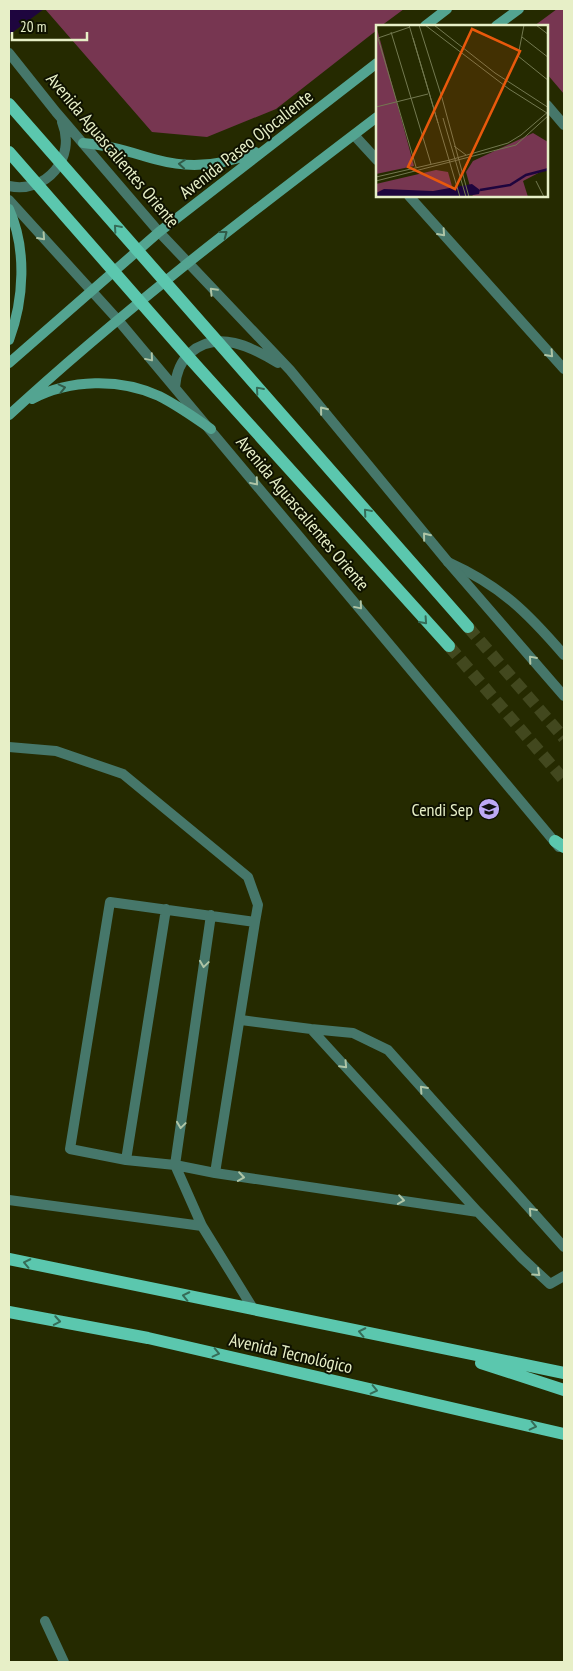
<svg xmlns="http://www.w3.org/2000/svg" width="573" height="1671" font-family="'PT Sans Narrow',sans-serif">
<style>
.green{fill:#773651}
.water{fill:#1e053e}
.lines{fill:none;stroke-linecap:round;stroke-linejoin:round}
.primary-tunnel{stroke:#42481e;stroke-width:12;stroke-dasharray:12 6;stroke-linecap:butt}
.service{stroke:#46776a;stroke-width:10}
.minor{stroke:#46776a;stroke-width:10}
.tertiary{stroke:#46776a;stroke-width:10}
.secondary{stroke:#53a491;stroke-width:10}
.primary{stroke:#5bc7ae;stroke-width:12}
.primary-bridge{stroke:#5bc7ae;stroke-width:12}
.oneway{stroke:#315b48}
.oneway2{stroke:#356c57}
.oneway3{stroke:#afc5a6}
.labels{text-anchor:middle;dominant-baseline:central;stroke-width:4;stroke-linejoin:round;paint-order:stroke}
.street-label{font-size:18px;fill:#e7efc7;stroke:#0f1200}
.poi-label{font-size:18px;fill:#e7efc7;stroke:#0f1200;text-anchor:end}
.inset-river{fill:none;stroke:#1e053e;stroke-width:2.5}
.inset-road{fill:none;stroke:#737950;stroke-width:1}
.view{fill:#e8590c;fill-opacity:0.15;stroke:#e8590c;stroke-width:2.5}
.inset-edge{fill:none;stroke:#e7efc7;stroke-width:2.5}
</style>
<rect width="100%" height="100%" fill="#252a00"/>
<path class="green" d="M45,9H404L381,26H377V30L276,109L207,137L152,132Z
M557,9H564V94L547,74V26H534Z"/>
<path class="water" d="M9,9H44L9,35Z"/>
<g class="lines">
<path class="primary-tunnel" d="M468,627L564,738
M449,646L564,780"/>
<path class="service" d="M9,747L56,751L123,774L248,877L258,905L255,922
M211,915L175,1165L202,1226L254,1310
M241,1020L311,1029L353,1033L388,1050L564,1247
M311,1029L478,1212
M126,1160L166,909
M215,1173L255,922L110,902L70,1149L126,1160L175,1165L215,1173L478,1212L522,1258L550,1284L564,1276
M9,1200L202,1226
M45,1621L64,1662"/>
<path class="minor" d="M547,105L564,125
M354,135L377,160
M409,196L564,369
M448,562C501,586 527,612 564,655"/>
<path class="tertiary" d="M9,53L56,112L159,232L290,370L448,562L564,696
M9,186C46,194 77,158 62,122
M9,200L118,320L559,847
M175,387C176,374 180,362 190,353C217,329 252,347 278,363"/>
<path class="secondary" d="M425,26L447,9
M496,26L519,9
M83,143C109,145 132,153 158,160C191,169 224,165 255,152
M9,209C27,249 24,300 9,340
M9,363L159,232L377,63
M32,399C70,379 120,378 159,396C177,405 194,417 211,429
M9,415C125,308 251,213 377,117"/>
<path class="primary" d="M555,841L564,847
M9,1259L564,1373
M9,1312L148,1338L564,1434
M481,1363L564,1390"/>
<path class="primary-bridge" d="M9,104L468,627
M9,152L193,362L449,646"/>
</g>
<defs><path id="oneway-chevron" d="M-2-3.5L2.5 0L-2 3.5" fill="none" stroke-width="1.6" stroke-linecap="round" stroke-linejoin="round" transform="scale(1.25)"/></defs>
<g class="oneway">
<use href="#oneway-chevron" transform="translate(182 164) rotate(-175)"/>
<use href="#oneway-chevron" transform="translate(224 234) rotate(-37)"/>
<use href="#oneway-chevron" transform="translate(62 388) rotate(-13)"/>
</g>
<g class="oneway2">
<use href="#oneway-chevron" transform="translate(117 228) rotate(-131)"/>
<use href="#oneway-chevron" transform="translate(259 390) rotate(-131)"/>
<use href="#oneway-chevron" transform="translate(367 512) rotate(-131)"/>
<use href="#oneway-chevron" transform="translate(424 621) rotate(48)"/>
<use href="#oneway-chevron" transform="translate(27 1263) rotate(-168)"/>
<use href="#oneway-chevron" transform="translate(186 1296) rotate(-168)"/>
<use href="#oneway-chevron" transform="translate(57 1321) rotate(10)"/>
<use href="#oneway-chevron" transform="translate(362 1332) rotate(-168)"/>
<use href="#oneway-chevron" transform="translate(216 1353) rotate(13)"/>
<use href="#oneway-chevron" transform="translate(374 1390) rotate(13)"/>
<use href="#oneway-chevron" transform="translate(533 1426) rotate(13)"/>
</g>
<g class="oneway3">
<use href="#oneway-chevron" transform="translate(442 233) rotate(48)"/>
<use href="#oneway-chevron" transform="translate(42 237) rotate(48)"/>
<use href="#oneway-chevron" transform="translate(213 291) rotate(-134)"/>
<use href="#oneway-chevron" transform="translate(550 354) rotate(48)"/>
<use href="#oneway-chevron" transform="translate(150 358) rotate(50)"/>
<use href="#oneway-chevron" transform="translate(323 410) rotate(-129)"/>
<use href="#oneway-chevron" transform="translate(255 482) rotate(50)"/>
<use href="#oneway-chevron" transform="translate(426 536) rotate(-129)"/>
<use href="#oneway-chevron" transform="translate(359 606) rotate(50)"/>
<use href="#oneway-chevron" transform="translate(532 659) rotate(-131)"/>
<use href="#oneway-chevron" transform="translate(204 964) rotate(98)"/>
<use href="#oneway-chevron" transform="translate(344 1065) rotate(47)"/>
<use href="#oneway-chevron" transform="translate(423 1089) rotate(-132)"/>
<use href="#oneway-chevron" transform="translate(181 1125) rotate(98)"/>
<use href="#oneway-chevron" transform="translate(241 1177) rotate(8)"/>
<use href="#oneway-chevron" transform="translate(401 1200) rotate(8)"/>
<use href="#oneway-chevron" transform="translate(532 1211) rotate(-132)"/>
<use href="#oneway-chevron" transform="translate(537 1273) rotate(42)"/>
</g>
<defs>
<g id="school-disc" transform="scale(1.125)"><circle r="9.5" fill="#bda9f5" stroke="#0f1200"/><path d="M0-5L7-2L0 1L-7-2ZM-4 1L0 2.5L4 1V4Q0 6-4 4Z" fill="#111"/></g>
</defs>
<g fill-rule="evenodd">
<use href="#school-disc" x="489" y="809"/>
</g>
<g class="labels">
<g class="street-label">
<text transform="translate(246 144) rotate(-38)">Avenida Paseo Ojocaliente</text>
<text transform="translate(113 150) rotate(50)">Avenida Aguascalientes Oriente</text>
<text transform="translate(303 513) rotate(50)">Avenida Aguascalientes Oriente</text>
<text transform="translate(291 1353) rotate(13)">Avenida Tecnológico</text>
</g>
<g class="poi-label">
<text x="473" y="809">Cendi Sep</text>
</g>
</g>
<g transform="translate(376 25)">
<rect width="172" height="172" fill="#252a00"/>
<path d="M0,0L38,141L0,149ZM157,108L172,117V143L147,156L152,172H97L90,147L97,136ZM60,145L72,147L79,172H0V159Z" fill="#773651"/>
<path d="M96,159L104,165L103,169L85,172H0V168L8,164L57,166Z" fill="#1e053e"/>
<path class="inset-river" d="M104,165L134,160L150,150L173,144"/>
<path class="inset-road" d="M33,0L84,172M43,0L66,73M49,0L133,64L171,88M58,0L119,48L173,83M148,0L142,31L173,56M160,0L173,10M34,2L2,13L40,142M15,7L55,139M146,12L173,33M37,13L62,98M66,73L93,172M0,82L52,69M67,93L90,172M78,121L90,130M86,148L93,134M0,152L74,135L132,118L145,110L173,86M0,156L140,120L173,90M160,156L168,172"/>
<path class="view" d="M96,4L144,26L79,164L32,142Z"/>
<rect width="172" height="172" class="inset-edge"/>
</g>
<rect width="573" height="1671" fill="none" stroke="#e7efc7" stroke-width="20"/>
<path d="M12 32v8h75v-8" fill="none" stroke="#e7efc7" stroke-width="2.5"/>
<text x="20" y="32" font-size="15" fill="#e7efc7" stroke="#0f1200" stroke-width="4" paint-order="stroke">20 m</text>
</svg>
